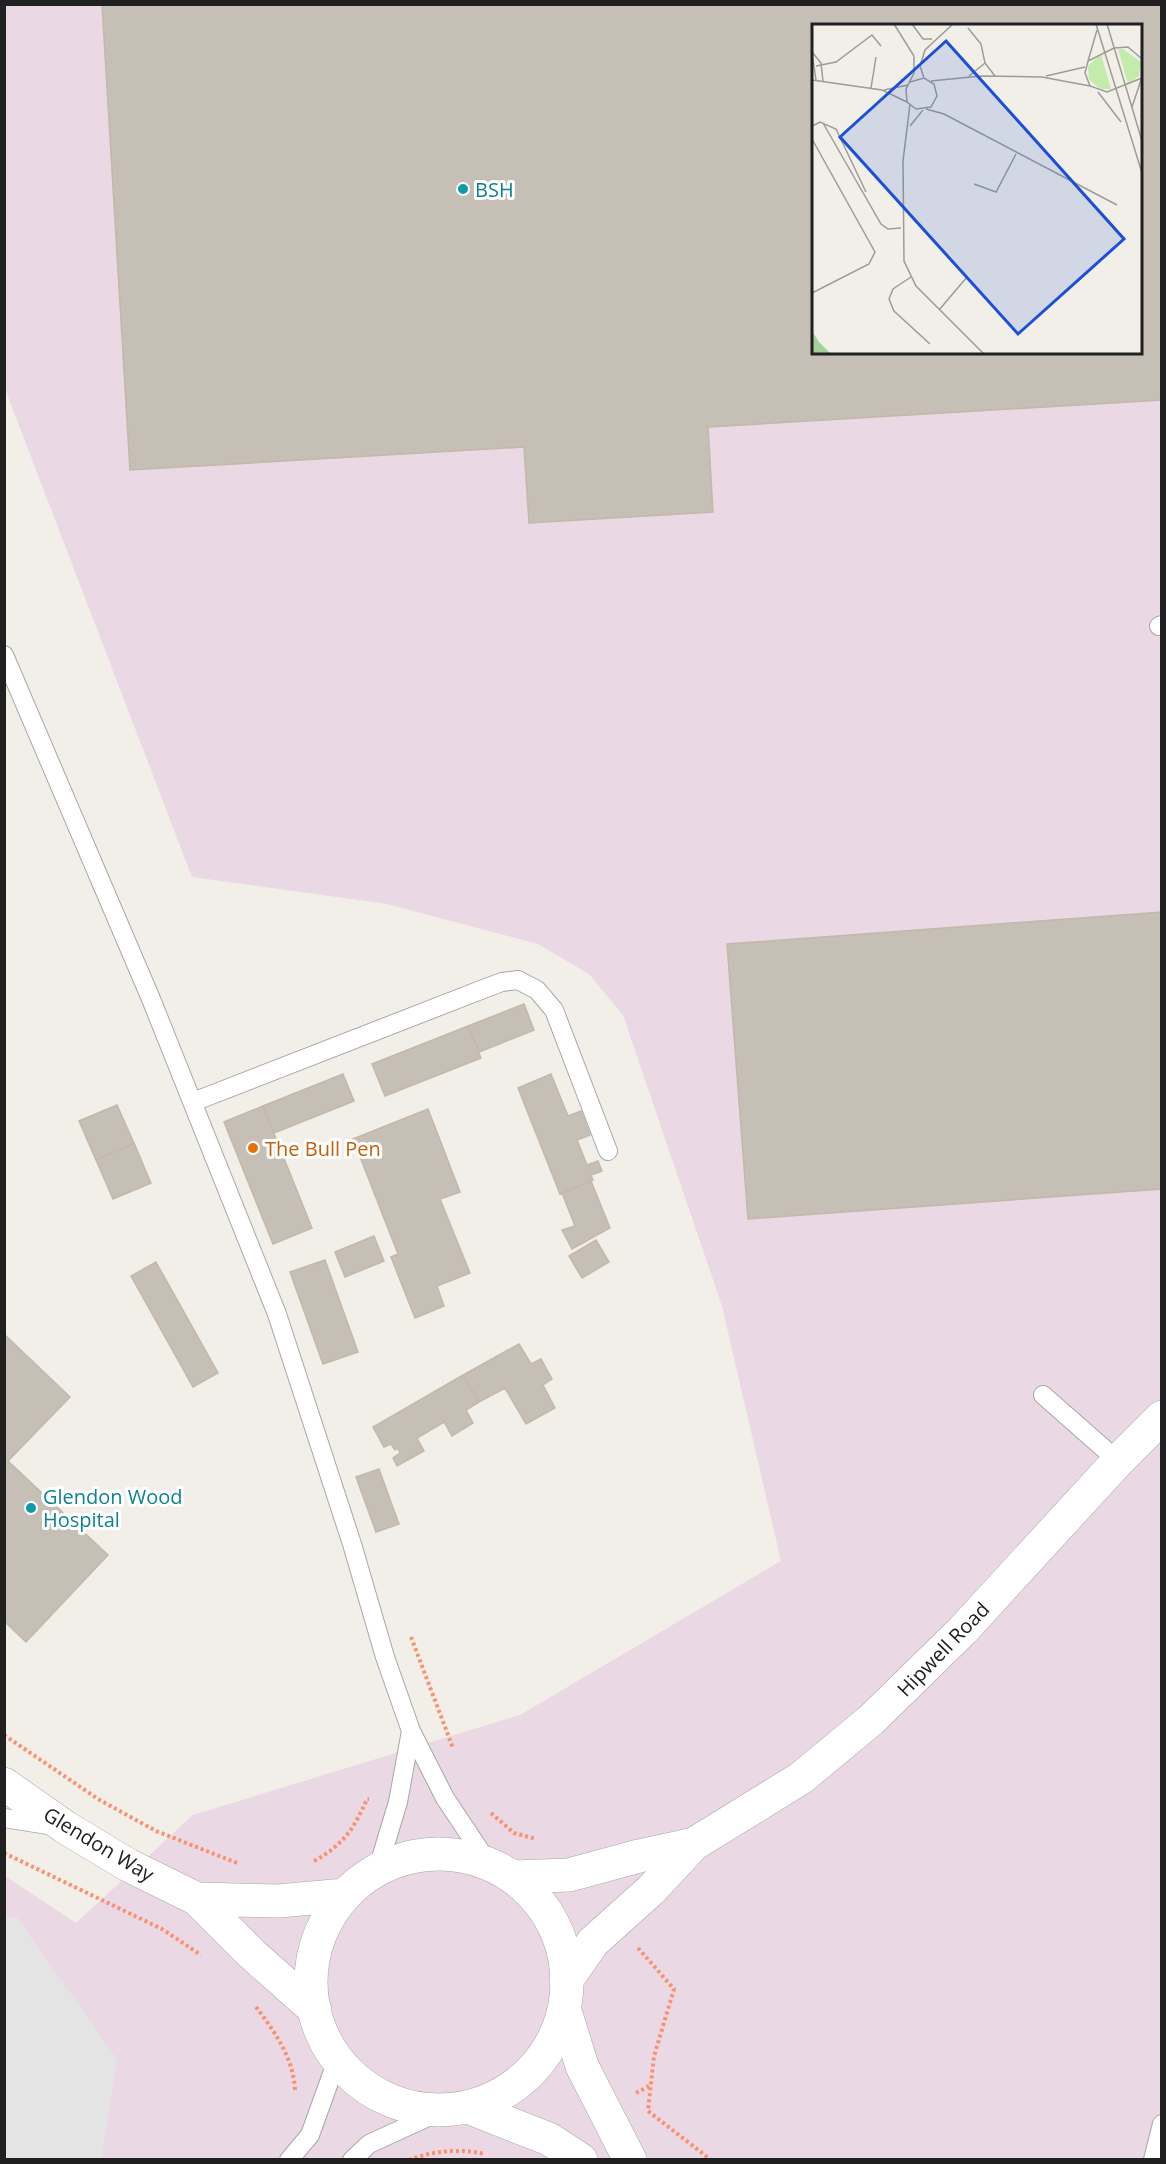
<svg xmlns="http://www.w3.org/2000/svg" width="1166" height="2164" font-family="'Open Sans',sans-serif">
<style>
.industrial{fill:#ead8e4;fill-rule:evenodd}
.parking{fill:#e4e4e4}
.building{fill:#c6bfb6;stroke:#c3b8a9;stroke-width:1.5;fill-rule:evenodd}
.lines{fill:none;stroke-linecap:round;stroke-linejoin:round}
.service-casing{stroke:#a7a7a7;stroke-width:20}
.minor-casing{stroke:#a7a7a7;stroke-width:34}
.tertiary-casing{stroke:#a7a7a7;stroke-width:34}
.path{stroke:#fc906d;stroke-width:4;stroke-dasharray:3 3;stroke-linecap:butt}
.service{stroke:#fff;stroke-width:18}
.minor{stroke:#fff;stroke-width:33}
.tertiary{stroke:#fff;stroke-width:33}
.culture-dot{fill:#0f9aa8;stroke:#fff;stroke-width:2}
.food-dot{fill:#e8710a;stroke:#fff;stroke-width:2}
.labels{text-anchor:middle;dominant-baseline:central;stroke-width:6;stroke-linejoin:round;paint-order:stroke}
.culture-label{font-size:20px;fill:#0d838f;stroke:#fff;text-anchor:start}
.food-label{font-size:20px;fill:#c56008;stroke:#fff;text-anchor:start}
.street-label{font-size:20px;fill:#202020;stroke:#fff}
.inset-road{fill:none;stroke:#9d9c97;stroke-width:1.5}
.view{fill:#1d4ed8;fill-opacity:0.15;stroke:#1d4ed8;stroke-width:3}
.inset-edge{fill:none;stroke:#202020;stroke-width:3}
</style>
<rect width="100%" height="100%" fill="#f1efe7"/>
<path class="industrial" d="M5,5H1161V2159H5V1876L76,1923L193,1815L520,1715L781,1561L722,1306L623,1015L589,974L538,944L387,904L192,877L5,389ZM814,26H1140V352H814Z"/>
<path class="parking" d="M5,1917H17L117,2059L102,2157L98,2159H5Z"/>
<path class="building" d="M102,4H1162V400L708,427L713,512L529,523L524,447L130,470ZM814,26H1140V352H814Z
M1162,912V1189L748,1219L727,944Z
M524,1004L534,1030L479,1052L468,1026Z
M468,1026L481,1058L385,1096L372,1064Z
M343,1074L354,1101L274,1133L263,1106Z
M551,1074L568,1116L581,1111L590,1135L577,1140L587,1165L598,1161L602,1171L591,1175L593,1180L560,1194L518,1088Z
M117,1105L134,1143L96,1160L79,1121Z
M263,1106L312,1228L273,1244L224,1122Z
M428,1109L460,1192L440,1199L470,1273L437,1286L444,1306L415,1318L391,1257L398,1254L353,1139Z
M134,1143L151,1183L113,1199L96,1160Z
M591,1181L610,1228L572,1249L562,1230L575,1226L562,1193Z
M374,1236L384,1261L345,1277L335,1252Z
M596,1240L609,1262L582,1278L569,1256Z
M325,1260L358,1352L323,1364L290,1272Z
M156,1262L218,1373L193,1387L131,1276Z
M4,1334L70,1397L8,1461L108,1555L26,1642L4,1621Z
M519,1344L531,1364L541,1359L552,1379L543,1385L555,1408L526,1424L505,1388L479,1402L463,1375Z
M463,1375L479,1402L466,1410L473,1423L452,1436L444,1422L417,1438L424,1451L397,1466L393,1458L400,1453L398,1448L395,1450L391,1444L384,1447L373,1427Z
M379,1469L399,1524L376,1532L356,1477Z"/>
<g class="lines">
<g class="service-casing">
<path id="service" d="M1159,626L1162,625
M4,655L151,999L277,1314L352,1544L385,1657L411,1731L445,1798L491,1867
M193,1102L486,988L502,982L518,980L537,990L554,1010L608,1151
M1043,1395L1118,1461
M4,1818L54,1826
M378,1868L398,1802L411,1731
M289,2160L310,2135L337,2060
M352,2160L369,2144L443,2110
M1153,2160L1162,2124"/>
</g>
<g class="minor-casing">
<path id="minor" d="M515,1877L569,1875L639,1856L694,1844
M566,1981L593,1942L651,1890L694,1844L801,1778L871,1720L963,1630L1118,1461L1162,1417"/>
</g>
<g class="tertiary-casing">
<path id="tertiary" d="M4,1784L65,1827L128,1865L197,1899L252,1954L315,2010
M311 1982a128 128 0 1 1 256 0a128 128 0 1 1-256 0Z
M197,1899L279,1901L345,1895
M565,2011L582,2066L630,2160
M470,2108L549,2139L581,2160"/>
</g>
<path class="path" d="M411,1637L453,1748
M4,1735L98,1799L156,1831L237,1863
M491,1813L514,1833L536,1839
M4,1853L162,1929L201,1955
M314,1861C343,1845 354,1829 367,1799H369
M638,1948L674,1989L654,2056L648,2111L711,2160
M256,2007C275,2032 294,2059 295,2091
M636,2093L649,2086
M409,2160C432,2151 460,2148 484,2154"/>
<use href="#service" class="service"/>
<use href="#minor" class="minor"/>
<use href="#tertiary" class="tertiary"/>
</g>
<g class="culture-dot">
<circle cx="463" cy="189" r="6"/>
<circle cx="31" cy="1508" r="6"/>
</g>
<circle class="food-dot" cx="253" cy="1148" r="6"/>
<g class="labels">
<g class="culture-label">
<text x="475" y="189">BSH</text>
<text x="43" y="1496">Glendon Wood<tspan x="43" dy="23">Hospital</tspan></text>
</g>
<g class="food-label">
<text x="265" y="1148">The Bull Pen</text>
</g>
<g class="street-label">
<text transform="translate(943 1649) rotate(-46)">Hipwell Road</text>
<text transform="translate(99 1844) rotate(31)">Glendon Way</text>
</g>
</g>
<g transform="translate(812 24)">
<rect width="330" height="330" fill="#f1efe7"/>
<path d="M306,25H311L329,38L327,52L316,60ZM289,30L299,65H289L277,56L276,42Z" fill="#c2ebac"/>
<path d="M0,307L7,318L19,330H0Z" fill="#a3d19b"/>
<path class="inset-road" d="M82,0L102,32V49L94,65L95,78L104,85L119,83L125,72L122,60L112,54L98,58M100,0L111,15H120M284,0L330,149M295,0L330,117M156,4L169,20L173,39L183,52M0,28L9,39L11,57M0,29L4,56M330,35L316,23L302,24L276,37L273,49L278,62L295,68L330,54M276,37L285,6M4,42L24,38L60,11L69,22M157,52L173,39M234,52L273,43M112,54L108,42L113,26L141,0M0,56L70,66L95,78M119,57L169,52L230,53L278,62M59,64L64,33M72,66L96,61M286,68L309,98M98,80L91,137L92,237L104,262L172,330M320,83L329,56M114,85L132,90L305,181M11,99L69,200L76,205L89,204M0,102L8,98L24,105L54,168M98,102L111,86M0,115L63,228L57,240L0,269M162,160L184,168L204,130M99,253L81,265L77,275L82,287L118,320M127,286L155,253"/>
<path class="view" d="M134,17L312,215L206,310L28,113Z"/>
<rect width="330" height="330" class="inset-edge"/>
</g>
<rect width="1166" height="2164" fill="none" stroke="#202020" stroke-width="12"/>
</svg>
